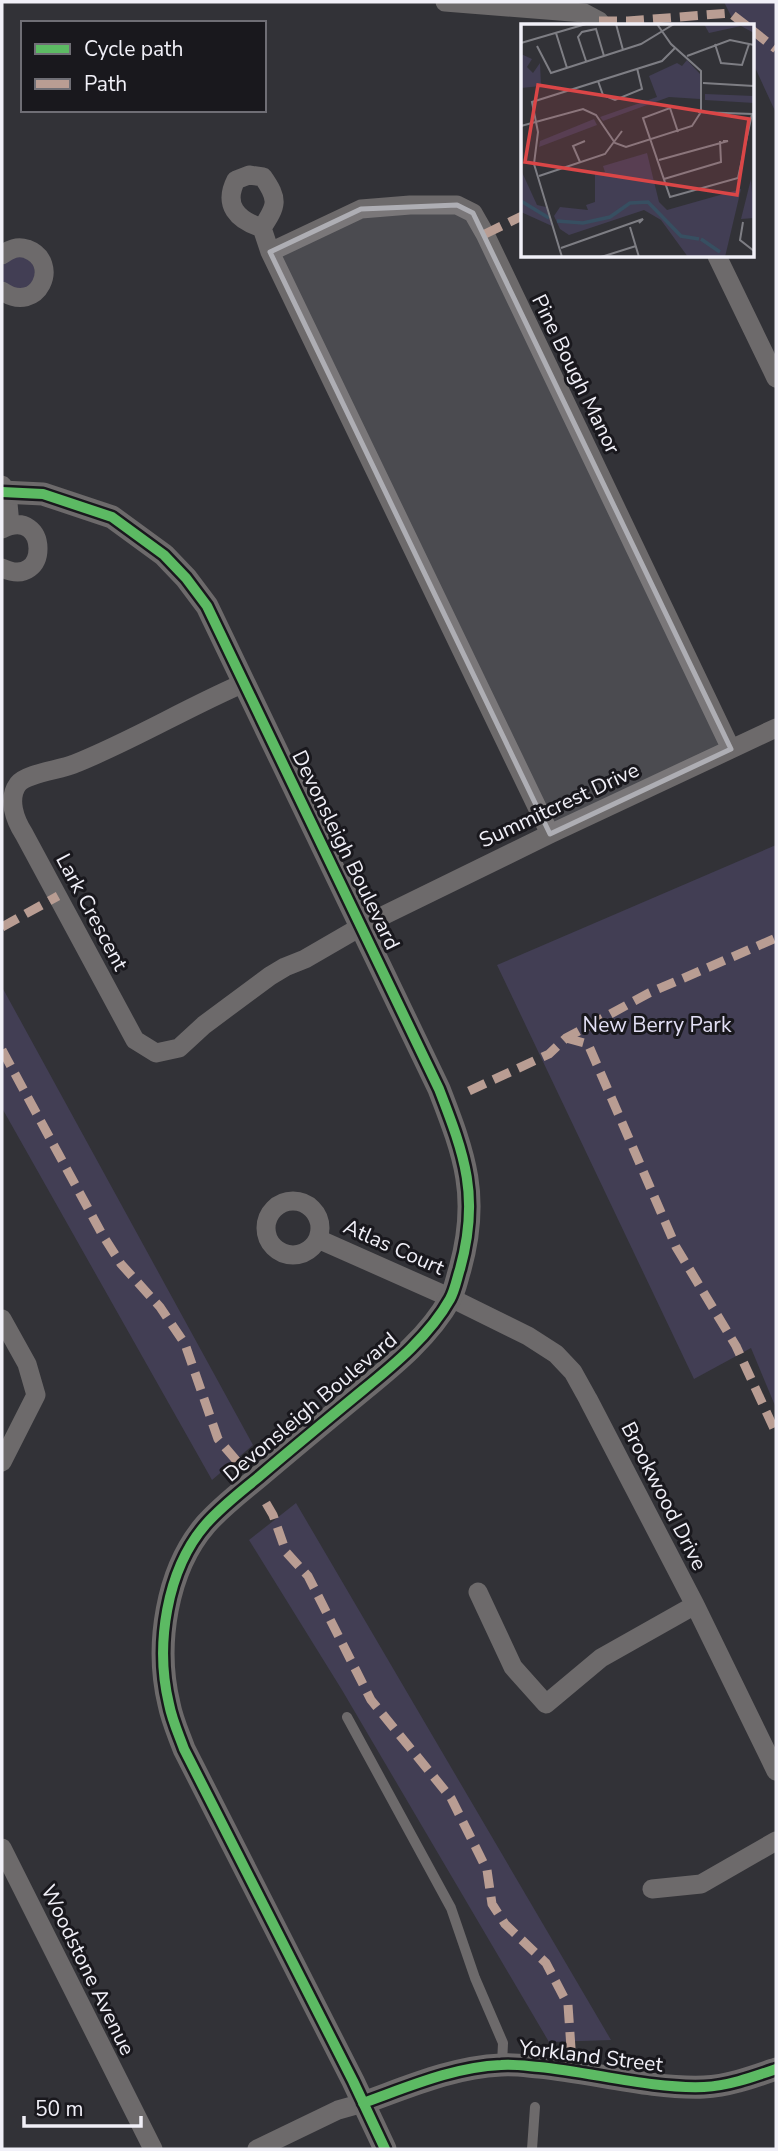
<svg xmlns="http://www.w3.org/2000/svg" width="778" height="2151" font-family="'Nunito Sans',sans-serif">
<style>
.green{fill:#423e54}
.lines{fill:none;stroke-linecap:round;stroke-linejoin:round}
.service{stroke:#6d6a6b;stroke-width:10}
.minor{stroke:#6d6a6b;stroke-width:19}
.tertiary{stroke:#6d6a6b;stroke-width:23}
.quiet{stroke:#b99d93;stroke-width:9;stroke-dasharray:18 9;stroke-linecap:butt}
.cycleway-casing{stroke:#19181d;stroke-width:15}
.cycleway{stroke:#5cba63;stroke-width:10}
.marked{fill:#aeaeb4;fill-opacity:0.2;stroke:#aeaeb4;stroke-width:5;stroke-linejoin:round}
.labels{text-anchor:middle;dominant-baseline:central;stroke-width:6;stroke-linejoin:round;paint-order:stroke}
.street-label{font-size:21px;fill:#f1f0f8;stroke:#19181d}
.park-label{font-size:21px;fill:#e3e0f6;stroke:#19181d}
.inset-river{fill:none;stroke:#374f61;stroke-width:3.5}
.inset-road{fill:none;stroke:#7e7e84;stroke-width:2}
.view{fill:#da4647;fill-opacity:0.15;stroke:#da4647;stroke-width:3.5}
.inset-edge{fill:none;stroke:#f1f0f8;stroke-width:3.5}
</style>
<rect width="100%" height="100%" fill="#323237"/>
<path class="green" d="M724,2H776V113L752,61V26H736Z
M1 273a17 17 0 1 1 34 0a17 17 0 1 1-34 0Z
M776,845V1408L751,1348L694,1379L497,965Z
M2,987L253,1445L212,1480L2,1108Z
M296,1503L611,2040L549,2042L342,1690L249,1540Z"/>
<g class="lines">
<path class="service" d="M347,1717L451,1908L475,1978L503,2043L502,2064
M532,2149L535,2107"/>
<path class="minor" d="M445,2L584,13L599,21L603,26
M262,228C237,220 223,205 236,180L249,175L263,177C279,200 277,205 262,228L270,252L550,834
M270,252L361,209L410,205H457L473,213L485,234L731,749
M2,255C10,249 17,246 27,249C62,262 38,316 2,291
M717,256L776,378
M2,485L7,492L10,525
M2,529C49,505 51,591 2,568
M244,683C186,708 132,741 74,764C60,770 27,773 18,784C7,799 15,820 24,834L135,1040L156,1053L179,1048L204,1025L270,976L285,967L305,959L362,926L550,834L776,728
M266 1228a27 27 0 1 1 54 0a27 27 0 1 1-54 0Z
M318,1239L451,1298L528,1336L556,1354L573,1372L588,1399L695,1605L776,1771
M2,1319L27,1364L36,1395L2,1462
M478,1592L513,1667L546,1704L601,1658L695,1605
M2,1848L153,2149
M652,1889L701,1884L776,1841
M257,2149L338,2110L363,2103"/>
<path class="tertiary" d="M2,492L43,494L112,517L164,555L186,578L207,606L439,1089C465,1156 480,1197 460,1269C457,1278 455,1290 450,1299C430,1335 395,1364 363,1390C329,1418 295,1446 261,1475C242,1491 223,1505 206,1524C166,1570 155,1646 169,1704C172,1720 179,1735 184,1749L353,2081L385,2149
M363,2103C408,2087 453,2067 501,2065C514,2064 527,2066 539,2067C592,2072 651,2089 704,2087C728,2086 753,2077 776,2069"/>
<path class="quiet" d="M599,21H628L730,13L747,26
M752,30L776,49
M485,234L522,216
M2,927L58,896
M566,1038L588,1044L676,1247L736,1346L776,1433
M2,1050L102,1234L121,1264L160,1307L185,1344L218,1439L241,1466
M469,1091L549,1054L566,1038L649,993L776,938
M266,1503L273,1515L286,1552L308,1576L371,1700L451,1798L487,1870L492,1904L505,1924L546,1963L568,2005L571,2048L566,2070"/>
<g class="cycleway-casing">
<path id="cycleway" d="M2,492L43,494L112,517L164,555L186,578L207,606L439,1089C465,1156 480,1197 460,1269C457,1278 455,1290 450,1299C430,1335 395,1364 363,1390C329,1418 295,1446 261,1475C242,1491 223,1505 206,1524C166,1570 155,1646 169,1704C172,1720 179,1735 184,1749L353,2081L385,2149
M363,2103C408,2087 453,2067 501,2065C514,2064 527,2066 539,2067C592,2072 651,2089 704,2087C728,2086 753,2077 776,2069"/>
</g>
<use href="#cycleway" class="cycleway"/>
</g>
<path class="marked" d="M457,205L473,213L731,749L550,834L270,252L361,209Z"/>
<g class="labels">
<g class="street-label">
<text transform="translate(576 374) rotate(64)">Pine Bough Manor</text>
<text transform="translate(559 805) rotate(-25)">Summitcrest Drive</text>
<text transform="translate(346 850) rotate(64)">Devonsleigh Boulevard</text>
<text transform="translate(92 912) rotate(62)">Lark Crescent</text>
<text transform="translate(394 1247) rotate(24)">Atlas Court</text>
<text transform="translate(310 1407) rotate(-40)">Devonsleigh Boulevard</text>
<text transform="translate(664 1496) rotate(63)">Brookwood Drive</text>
<text transform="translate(88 1970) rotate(64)">Woodstone Avenue</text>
<text transform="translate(591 2056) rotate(7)">Yorkland Street</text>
</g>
<g class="park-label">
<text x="657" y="1025">New Berry Park</text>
</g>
</g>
<g transform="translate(521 24)">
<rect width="233" height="233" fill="#323237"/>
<path d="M183,0H233V9L220,2L188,9ZM0,30L11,35L6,43L12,49L19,39L20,62L0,64ZM166,36L179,50V75L148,73L82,97L79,93L136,73L128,52L156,39L161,42ZM184,70L233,72V79L184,76ZM73,95L76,101L18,123L19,117ZM126,129L138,178L146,186L220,165L204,233H167L140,196L123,186L48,211L39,205L33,192L39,183L67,186L65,181L74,178V150L84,148L82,142ZM0,146L16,181L25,183L31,202L0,188ZM230,155L233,194L220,195Z" fill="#423e54"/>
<path class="inset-river" d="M0,177L28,194M36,197L62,199L89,193L109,179L127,178L160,212L178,215M180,215L199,228"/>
<path class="inset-road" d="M95,0L102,26M35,9L46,44M0,19L65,0M194,20L200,39L221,41L228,20M16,22L30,49L120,20L153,0M166,32L209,16L233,21M65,37L57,13L61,8L75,5L83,32M77,57L82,71L94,76L121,65L116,44M182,59L233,62M0,102L62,85L75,91L94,119L105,123L171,102L180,88V47L150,20L136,0M157,108L149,84L122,94L149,173L217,154L231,90L177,88M138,136L207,117H202M59,138L52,122L64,117M18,152L84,130L101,107M143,155L200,138L199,117M222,198L219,216L233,227M109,203L118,233M40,224L122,195L118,199M41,233L13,140L17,108L11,78L141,37L154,24M80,233L115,222"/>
<path class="view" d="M17,61L228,95L216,171L4,138Z"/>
<rect width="233" height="233" class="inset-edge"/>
</g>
<rect width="778" height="2151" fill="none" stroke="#f1f0f8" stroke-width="7"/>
<rect x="21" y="21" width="245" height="91" fill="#19181d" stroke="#6f6e75" stroke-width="2"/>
<rect x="35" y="44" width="35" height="10" fill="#5cba63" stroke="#6f6e75" stroke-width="2"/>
<text x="84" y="56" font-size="21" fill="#f1f0f8">Cycle path</text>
<rect x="35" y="79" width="35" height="10" fill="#b99d93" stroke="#6f6e75" stroke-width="2"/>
<text x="84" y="91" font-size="21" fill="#f1f0f8">Path</text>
<path d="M24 2116v10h117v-10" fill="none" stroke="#f1f0f8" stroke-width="3.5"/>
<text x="35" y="2116" font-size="21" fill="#f1f0f8" stroke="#19181d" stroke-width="5" paint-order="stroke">50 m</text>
</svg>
